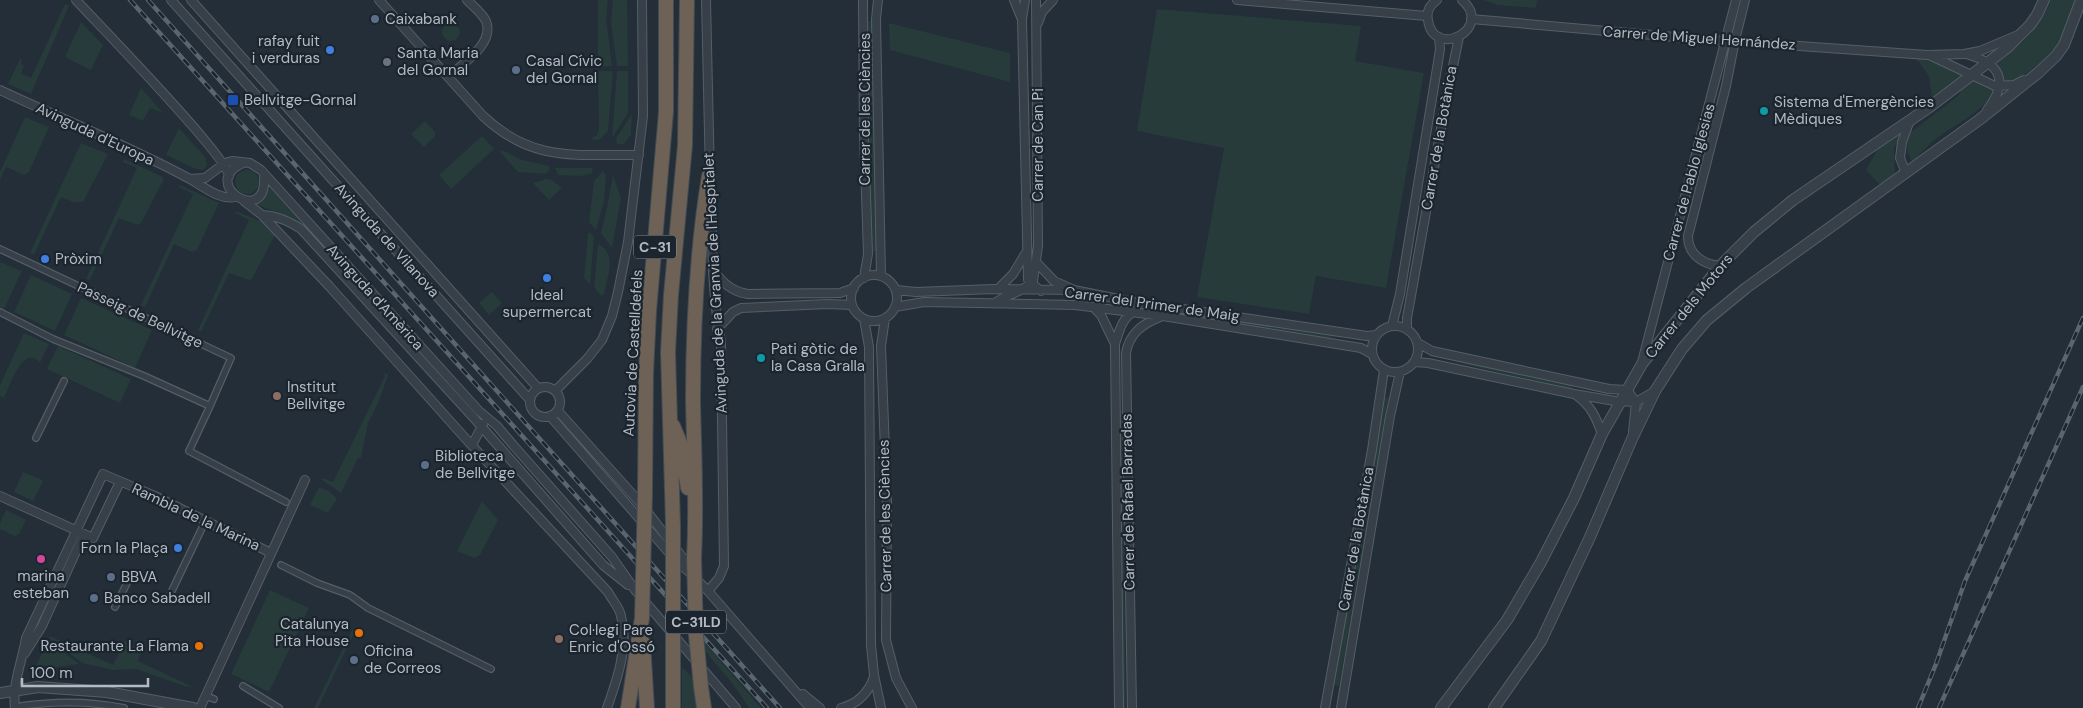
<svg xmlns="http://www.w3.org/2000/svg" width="2083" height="708" font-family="'DM Sans',sans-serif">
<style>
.green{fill:#263b3a}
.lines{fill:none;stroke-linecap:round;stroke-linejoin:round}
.pedestrian-casing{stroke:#555e67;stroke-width:8}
.minor-casing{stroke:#555e67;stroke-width:10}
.tertiary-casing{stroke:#555e67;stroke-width:12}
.motorway-casing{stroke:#424b53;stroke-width:16}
.pedestrian{stroke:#374049;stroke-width:5.5}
.minor{stroke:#374049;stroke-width:8}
.tertiary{stroke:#374049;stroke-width:10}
.motorway{stroke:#6e6155;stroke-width:14}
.rail-casing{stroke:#59656f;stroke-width:4.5}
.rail{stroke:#1c252d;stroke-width:2.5;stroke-dasharray:8;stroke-linecap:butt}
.motorway-bridge-casing{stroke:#424b53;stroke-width:16;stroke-linecap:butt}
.motorway-bridge{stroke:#6e6155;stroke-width:14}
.service-dot{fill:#5c6f8a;stroke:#1c252d;stroke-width:2}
.shop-dot{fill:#3f7fe0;stroke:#1c252d;stroke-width:2}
.worship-dot{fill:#6b7280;stroke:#1c252d;stroke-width:2}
.transit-dot{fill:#1a4fb4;stroke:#1c252d;stroke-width:2}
.culture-dot{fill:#0f9aa8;stroke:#1c252d;stroke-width:2}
.education-dot{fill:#8d6e63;stroke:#1c252d;stroke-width:2}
.hotel-dot{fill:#d1479c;stroke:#1c252d;stroke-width:2}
.food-dot{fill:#e8710a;stroke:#1c252d;stroke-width:2}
.labels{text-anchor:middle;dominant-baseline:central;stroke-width:4.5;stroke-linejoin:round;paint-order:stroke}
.shield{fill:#1c252d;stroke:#858e97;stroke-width:1}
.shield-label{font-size:14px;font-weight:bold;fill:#b2bbc5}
.poi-label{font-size:15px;fill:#b2bbc5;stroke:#1c252d;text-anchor:start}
.street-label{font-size:15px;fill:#b2bbc5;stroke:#1c252d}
</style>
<rect width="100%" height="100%" fill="#232e38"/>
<path class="green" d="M598,0H608L606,18L612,66L598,67Z
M613,0H627L628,66H617L611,24Z
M1484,0H1537L1536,8L1497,5Z
M2051,0H2075C2071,13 2067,28 2060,40C2050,59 2024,79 2002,83L1995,64C2019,47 2040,29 2051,0Z
M65,4L69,6L31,94L8,84L20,59L22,60L21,64L24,66L21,73L31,78Z
M1157,9L1361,26L1355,61L1424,73L1386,288L1316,276L1309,314L1197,297L1224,148L1137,131Z
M868,21H872L876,251L871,252Z
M81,22L103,45L91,70L65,57Z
M889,23L1010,53V82L890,50Z
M442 32a9 9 0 1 1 18 0a9 9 0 1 1-18 0Z
M1916,58L1939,63L1963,76L1932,98L1929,76Z
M598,71H613L608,131L599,140L590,139L597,135L599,129Z
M617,71H628V113L612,138Z
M1973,80L1995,89C1984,114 1951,125 1931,143C1924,149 1919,156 1912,162C1906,152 1906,142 1911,132L1958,96L1962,88Z
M141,88L163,113L150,108L143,121L129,115Z
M632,114L631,135L624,144H617L616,138Z
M25,117L49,127L29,172L24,175L6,167L0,180V172Z
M425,121L435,132V136L424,147L411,134Z
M179,128L206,158L207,165L204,170L196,169L166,155Z
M1901,133L1894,149L1895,173L1880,185L1866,170L1879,147Z
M482,136L494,149L451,189L439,175Z
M81,143L108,154L83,202H73L61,197L34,255L30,253Z
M502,150L522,160L549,166V171L545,174L518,172L500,152Z
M124,159L163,177V181L141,223L137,225L119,218L90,280L86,279L137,168L123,162Z
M555,168H592L593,170L591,174L580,176L558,175Z
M235 182a12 12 0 1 1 24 0a12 12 0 1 1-24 0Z
M603,171L606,175L604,201L596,230L589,222L594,181Z
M613,175L621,198L612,248L601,233L608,203Z
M546,179L552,180L562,188L549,200L533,183Z
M180,185L219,203L197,250L192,252L174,244L145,307L141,305L193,194L179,187Z
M270,187L309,229L307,231C293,215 274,212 255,204L266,193Z
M236,211L265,223L275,235L252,279L249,280L229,273L201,332L198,330L249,220L235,213Z
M590,232L594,237L590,285L584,278L588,234Z
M598,244C618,253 607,277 604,294L601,296L594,287Z
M0,262L22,271L4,309L0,307Z
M31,275L72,294L55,331L14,312Z
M492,292L502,303L489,315L479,303Z
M81,298L152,330L135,368L64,335Z
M1233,319L1341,336L1327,338L1223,322Z
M24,333L49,344L40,363C23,343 10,386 4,398L0,396V385Z
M58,346L131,379L120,403L47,369Z
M1454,362L1471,363L1573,385L1572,389Z
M384,372L388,375L379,401L368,423L361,458H358L341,493L322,480L323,478L333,482L385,376Z
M1384,397L1388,398L1339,686L1334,685Z
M1121,409L1122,412L1124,544H1120L1118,437Z
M23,472L42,480L43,482L33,501L14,492Z
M319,487L329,491L337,499L328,513L310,505Z
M482,501L498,520L480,555L474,558L457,551Z
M6,510L26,520L19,534L15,536L0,529V523Z
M1120,547H1124L1126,708H1122Z
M270,590L309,608L269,692L231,674Z
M352,630L355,631L318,708H314Z
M50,636L113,665L125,641L142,650L138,661L193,687L184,686L136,669L113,670L82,663L49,638Z
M48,640L79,664L57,667L36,666Z
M704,642L761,708H749L732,683L704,650Z
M682,667L694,679L698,708H682Z"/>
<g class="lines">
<g class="pedestrian-casing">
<path id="pedestrian" d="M0,249L231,358L210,406
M0,312L53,339L144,376L210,406L189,451L286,502
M36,438L64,381
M281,565L317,583L350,595L368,608L491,669
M168,599L202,528
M115,607L129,579
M243,686L279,708
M206,696L214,699
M21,706C56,701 90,701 124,708"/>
</g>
<g class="minor-casing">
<path id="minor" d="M76,0C99,25 227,156 229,176
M171,0L530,400
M191,0L538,388
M379,0L483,116C533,163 576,154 639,155
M706,0L710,178
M863,0L864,135L868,254L864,278
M878,0L876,19L881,276
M1014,0L1021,17
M1025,0L1022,19L1028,280L1041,291
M1237,0L1427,16
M1437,0C1430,5 1426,12 1428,20C1433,60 1495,29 1462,0
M1471,19L1698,39L1927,55L1964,54L1980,51L2018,35
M1038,23L1042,12L1053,0
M1966,54C2000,63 2010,81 1987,110
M1929,55L1995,86L2014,85L2024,80
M448,77C462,64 495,44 486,21C482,13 473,6 467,0
M0,90C62,119 127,145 188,178C202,185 219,201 236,197
M243,163C197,183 268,229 264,176
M1906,173L1900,158L1902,142L1910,120
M190,179L205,178L225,163L232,161L250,163L261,170L479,411L497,426L513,445L612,557L635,590L736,708
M244,201L262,215L330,287L465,438L608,592C612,600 620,608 621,616C629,646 617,680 607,708
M262,215C278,216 288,221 301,229L473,417L603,565L628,585
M1036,262L1054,281L1072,289
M1720,266C1703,264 1688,255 1688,236L1726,86L1735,40L1745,0
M713,270C722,282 732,292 748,294L840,293L854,288
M851 298a23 23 0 1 1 46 0a23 23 0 1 1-46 0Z
M998,289L1013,274L1027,251
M896,290L916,292L993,289L1074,290L1168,309L1176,308L1367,336L1376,335
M994,304C1006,293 1018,295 1031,283L1033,281L1038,246L1036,0
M895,307L924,302L1075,305L1163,316L1361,348L1372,354
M1093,307L1101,315L1115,344L1119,708
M885,318L881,346L886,476L885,483L887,500L886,640L896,678L912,708
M864,319L869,347L871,645L874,675L881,708
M1372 349a23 23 0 1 1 46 0a23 23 0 1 1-46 0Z
M1392,326L1400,294L1438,62L1440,49L1439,37
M1407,328V318L1447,95L1459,37
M717,329L733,312L741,308L827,304L852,305
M1418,343L1432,351L1609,389L1627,390L1636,402L1633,432
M1115,344C1119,332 1122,317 1135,311
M1415,362L1428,363L1574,394L1615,401L1636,402L1655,391
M1642,362L1736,0
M530 402a15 15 0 1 1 30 0a15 15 0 1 1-30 0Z
M556,390L587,359L602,340L612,316L618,292L628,242L643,116L642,0
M1576,395C1591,406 1596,417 1602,434
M558,411L642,505L683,558L687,570
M550,416L678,563L687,570L708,591L810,708
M472,445L483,424
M0,496L93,538L120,482
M708,591L719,578L724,566L721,342C712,294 712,246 711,197
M25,653L42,626L84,534
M803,694L820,708
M15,708C12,684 22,662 26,638L103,474L155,496L271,553
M200,708L305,480
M841,708C857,704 868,694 874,677
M1132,708L1126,353C1129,334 1142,324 1160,317
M1325,708L1372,450L1384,370
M1341,708L1390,416L1400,372"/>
</g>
<g class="tertiary-casing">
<path id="tertiary" d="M0,693L38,687L107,692L193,708
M1441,708L1507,620L1541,562L1574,498L1602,434L1642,364L1720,266L1754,232L1793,200L1931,106L2008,47L2030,25L2037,15L2044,0
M1494,708L1541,641L1590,537L1632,439L1655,391L1682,349L1707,320L1746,288L1979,120L2038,73L2056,56L2064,45L2081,0"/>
</g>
<g class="motorway-casing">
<path id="motorway" d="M673,426L680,443L688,488
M645,494L646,373L649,311L666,112V0
M673,525L668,352L671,295L685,145L687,0
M694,557C697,505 694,452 693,400C693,325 697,249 709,176
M643,643L647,708
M673,662V708
M701,687L704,708
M628,708L642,618"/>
</g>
<use href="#pedestrian" class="pedestrian"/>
<use href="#minor" class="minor"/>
<use href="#tertiary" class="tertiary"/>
<use href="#motorway" class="motorway"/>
<g class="rail-casing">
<path id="rail" d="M130,0L767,708
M148,0L780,708
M1918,708L1936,664L1965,581L2083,318
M1939,708L2083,387"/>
</g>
<use href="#rail" class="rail"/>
<g class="motorway-bridge-casing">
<path id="motorway-bridge" d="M673,525V662
M694,557L696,635L701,687
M642,618L645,494"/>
</g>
<use href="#motorway-bridge" class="motorway-bridge"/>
</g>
<g class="service-dot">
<circle cx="375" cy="19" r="5"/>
<circle cx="516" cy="70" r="5"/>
<circle cx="425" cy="465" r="5"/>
<circle cx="111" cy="577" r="5"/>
<circle cx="94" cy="598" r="5"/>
<circle cx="354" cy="660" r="5"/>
</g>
<g class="shop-dot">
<circle cx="330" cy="50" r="5"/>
<circle cx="45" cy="259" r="5"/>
<circle cx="547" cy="278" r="5"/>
<circle cx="178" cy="548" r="5"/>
</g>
<circle class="worship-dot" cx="387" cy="62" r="5"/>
<rect class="transit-dot" x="227" y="94" width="12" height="12" rx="2.5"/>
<g class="culture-dot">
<circle cx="1764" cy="111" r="5"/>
<circle cx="761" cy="358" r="5"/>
</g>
<g class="education-dot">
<circle cx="277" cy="396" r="5"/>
<circle cx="559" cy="639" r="5"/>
</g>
<circle class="hotel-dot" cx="41" cy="559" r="5"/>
<g class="food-dot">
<circle cx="359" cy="633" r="5"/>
<circle cx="199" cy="646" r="5"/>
</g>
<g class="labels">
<g class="shield">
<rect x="634" y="235.5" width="42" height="23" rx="4"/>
<rect x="666" y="610.5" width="60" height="23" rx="4"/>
</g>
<g class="shield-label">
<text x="655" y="247">C-31</text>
<text x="696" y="622">C-31LD</text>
</g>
<g class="poi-label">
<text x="385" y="19">Caixabank</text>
<text x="320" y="41" text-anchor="end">rafay fuit<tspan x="320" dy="17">i verduras</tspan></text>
<text x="397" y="53">Santa Maria<tspan x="397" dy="17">del Gornal</tspan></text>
<text x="526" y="61">Casal Cívic<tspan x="526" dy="17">del Gornal</tspan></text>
<text x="244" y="100">Bellvitge-Gornal</text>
<text x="1774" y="102">Sistema d'Emergències<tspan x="1774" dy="17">Mèdiques</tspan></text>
<text x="55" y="259">Pròxim</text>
<text x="547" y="295" text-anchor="middle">Ideal<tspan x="547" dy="17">supermercat</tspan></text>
<text x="771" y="349">Pati gòtic de<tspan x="771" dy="17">la Casa Gralla</tspan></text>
<text x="287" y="387">Institut<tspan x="287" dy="17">Bellvitge</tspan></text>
<text x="435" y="456">Biblioteca<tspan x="435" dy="17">de Bellvitge</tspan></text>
<text x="168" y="548" text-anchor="end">Forn la Plaça</text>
<text x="41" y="576" text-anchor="middle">marina<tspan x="41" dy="17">esteban</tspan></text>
<text x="121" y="577">BBVA</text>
<text x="104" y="598">Banco Sabadell</text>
<text x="349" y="624" text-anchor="end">Catalunya<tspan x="349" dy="17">Pita House</tspan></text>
<text x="569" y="630">Col·legi Pare<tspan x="569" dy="17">Enric d'Ossó</tspan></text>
<text x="189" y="646" text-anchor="end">Restaurante La Flama</text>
<text x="364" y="651">Oficina<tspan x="364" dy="17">de Correos</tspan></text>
</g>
<g class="street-label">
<text transform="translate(1699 38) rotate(4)">Carrer de Miguel Hernández</text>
<text transform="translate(865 109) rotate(-90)">Carrer de les Ciències</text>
<text transform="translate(95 134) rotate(25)">Avinguda d'Europa</text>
<text transform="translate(1439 138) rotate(-80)">Carrer de la Botànica</text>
<text transform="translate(1038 145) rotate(-90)">Carrer de Can Pi</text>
<text transform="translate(1689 182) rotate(-75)">Carrer de Pablo Iglesias</text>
<text transform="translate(387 240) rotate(48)">Avinguda de Vilanova</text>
<text transform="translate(715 283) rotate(-93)">Avinguda de la Granvia de l'Hospitalet</text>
<text transform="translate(375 297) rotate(48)">Avinguda d'Amèrica</text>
<text transform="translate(1152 304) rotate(8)">Carrer del Primer de Maig</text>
<text transform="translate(1689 306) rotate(-51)">Carrer dels Motors</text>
<text transform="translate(140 315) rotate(25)">Passeig de Bellvitge</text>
<text transform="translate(633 353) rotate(-87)">Autovia de Castelldefels</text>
<text transform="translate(1128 502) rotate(-91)">Carrer de Rafael Barradas</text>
<text transform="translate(885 516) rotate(-91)">Carrer de les Ciències</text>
<text transform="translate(196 517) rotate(25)">Rambla de la Marina</text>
<text transform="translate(1356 539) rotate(-80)">Carrer de la Botànica</text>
</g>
</g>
<path d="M22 678v8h126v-8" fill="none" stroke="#b2bbc5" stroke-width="2.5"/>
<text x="30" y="678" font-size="15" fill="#b2bbc5" stroke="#1c252d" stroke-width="4" paint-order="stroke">100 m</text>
</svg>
